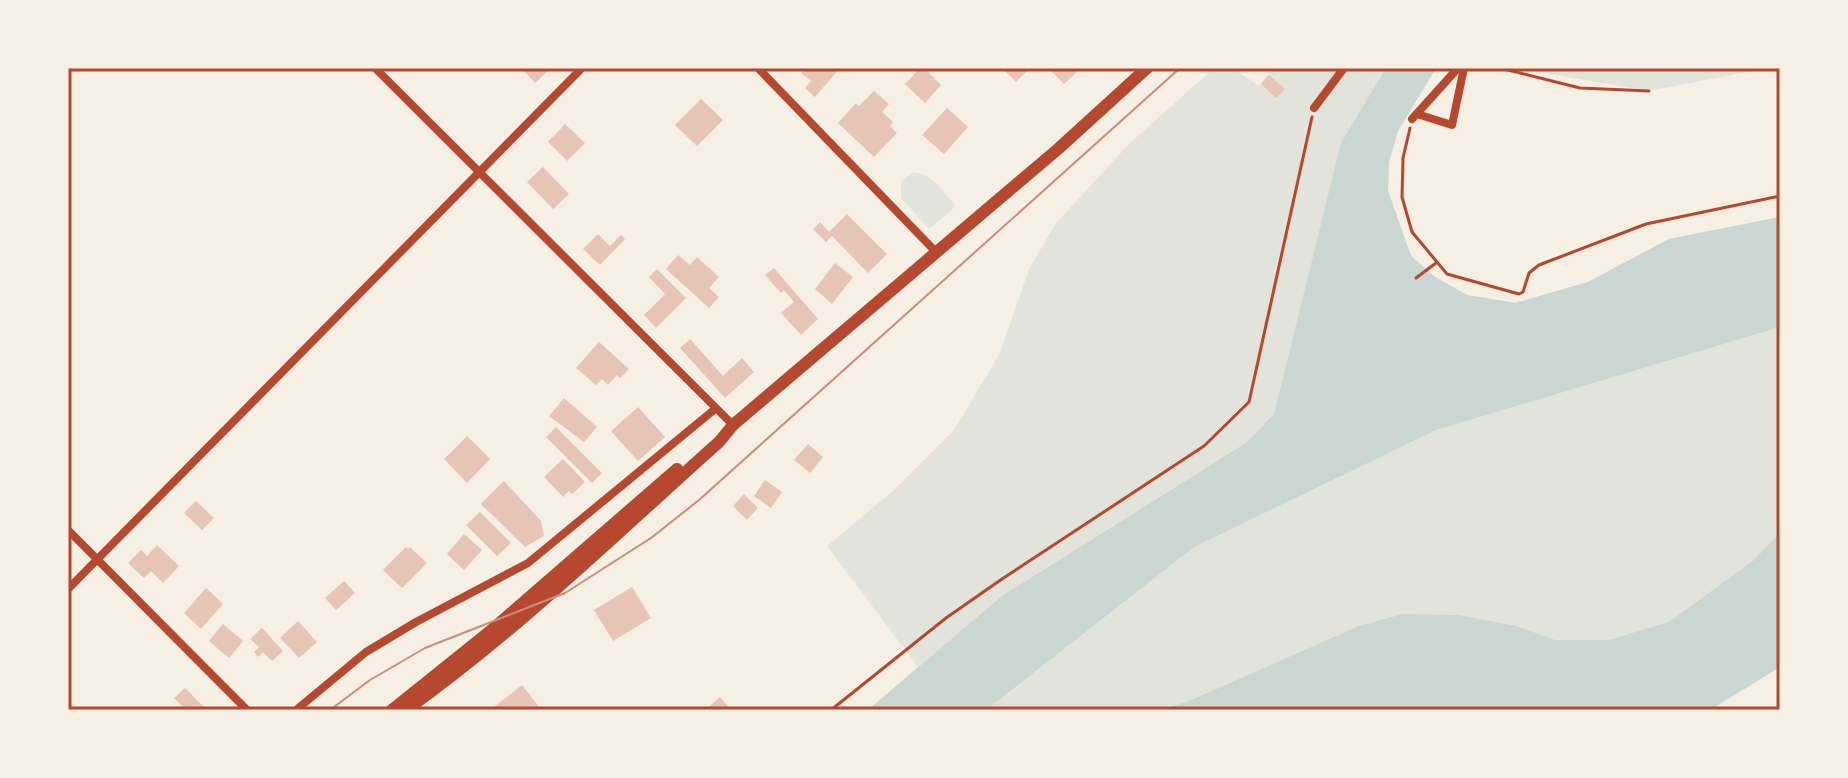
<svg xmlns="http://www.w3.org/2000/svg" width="1848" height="778" font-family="'Public Sans',sans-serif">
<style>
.green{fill:#e2e4dc}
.water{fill:#c9d6d2}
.building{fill:#e6c5b7}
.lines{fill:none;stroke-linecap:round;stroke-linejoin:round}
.path{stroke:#b5482f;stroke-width:3}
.minor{stroke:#b5482f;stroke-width:8}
.primary{stroke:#b5482f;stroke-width:12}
.tram{stroke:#cf8b77;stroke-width:2}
.neatline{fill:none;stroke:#b5482f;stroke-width:3}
</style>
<rect width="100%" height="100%" fill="#f6efe4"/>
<path class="green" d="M1214,68H1233L1259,86L1273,68H1436L1398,131L1389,162L1388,191L1411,256L1435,277L1467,295L1515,303L1588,282L1669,239L1780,217V667L1710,710H868L918,667L827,546L894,490L954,430L1000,353L1029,269L1056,223L1130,143Z
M1516,68H1768L1649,91Z
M913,172C932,173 944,193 956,206L929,229L901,198V182Z"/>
<path class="water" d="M1386,68H1436L1398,131L1389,162L1388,191L1411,256L1435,277L1467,295L1515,303L1588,282L1669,239L1780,217V327L1436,430L1194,547L986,710H868L1002,596L1246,443L1274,414L1341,143Z
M1780,533V667L1710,710H1161L1189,701L1359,626L1403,614L1459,615L1516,626L1555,640H1609L1669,622L1754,560Z"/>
<path class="building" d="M521,68H551L535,83Z
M805,68H840L815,97L805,88L811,81L801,73Z
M920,68H924L941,85L925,103L905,84Z
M1002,68H1030L1016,82Z
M1048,68H1081L1064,84Z
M1269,75L1285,89L1276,98L1261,84Z
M874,91L889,104L882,112L893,122L890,126L897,133L874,157L838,123L856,103L859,106Z
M701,99L723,120L697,146L675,125Z
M947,108L968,127L944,154L922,135Z
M565,124L585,143L567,161L548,142Z
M543,167L569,194L553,209L527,182Z
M847,214L887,254L868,273L832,236L826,242L813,229L820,222L829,232Z
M598,234L610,246L621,235L625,239L600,265L583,249Z
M678,255L690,265L697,257L719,277L709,288L719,297L709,308L666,269Z
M835,263L853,277L832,304L815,289Z
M774,268L818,319L801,335L781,313L794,302L784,290L781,293L765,275Z
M657,269L686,298L656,328L644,315L665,294L649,277Z
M690,339L723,376L742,358L754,372L725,398L680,348Z
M599,342L629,369L620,378L617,375L608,385L602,379L596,385L576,368Z
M564,398L597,427L584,442L549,416Z
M638,407L665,437L638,461L611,431Z
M556,427L602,473L592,483L546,437Z
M467,436L490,459L467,483L444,459Z
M808,444L823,457L810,473L794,460Z
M563,459L585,482L572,494L569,491L563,497L544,477Z
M765,480L782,492L771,508L754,496Z
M504,481L541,521L544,536L525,547L481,504Z
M744,494L758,508L747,520L733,506Z
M196,501L214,518L202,530L184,513Z
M480,512L511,543L497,556L466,525Z
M464,534L482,550L464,570L447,554Z
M157,545L179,566L163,583L151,571L144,578L128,563L141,550L147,556Z
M406,547L408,549L410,547L427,563L402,588L383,570Z
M344,581L355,593L336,610L325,598Z
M632,587L651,618L613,641L594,610Z
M206,588L223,604L201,629L184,613Z
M298,621L317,642L299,658L280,638Z
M223,624L243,641L229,658L209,641Z
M262,628L283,651L272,661L263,652L258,657L254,652L259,647L250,639Z
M522,685L540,708L537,710H490Z
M185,688L207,710H186L174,698Z
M720,697L731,710H705Z"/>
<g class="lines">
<path class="path" d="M1500,68L1580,88L1649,91
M1410,128L1403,158L1402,197L1412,232L1447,274L1519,294L1523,292L1529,273L1539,265L1646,224L1780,196
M1416,278L1436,263
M831,710L946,618L1002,579L1204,446L1249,402L1312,117"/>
<path class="minor" d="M375,68L733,425
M758,68L936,252
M1314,108L1344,68
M1417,114L1452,125L1464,68
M1412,119L1458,68
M68,530L247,710
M68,589L582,68
M296,710L366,652L416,622L528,563L715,409"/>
<path class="primary" d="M392,710L488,633L677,469
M406,710C518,630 617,533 719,442L733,425L1058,149L1147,68"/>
<path class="tram" d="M330,710L370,680L425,648L565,593L651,538L699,500L1180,68"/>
</g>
<rect width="1848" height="778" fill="none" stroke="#f6efe4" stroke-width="140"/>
<rect x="70" y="70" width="1708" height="638" class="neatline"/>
</svg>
